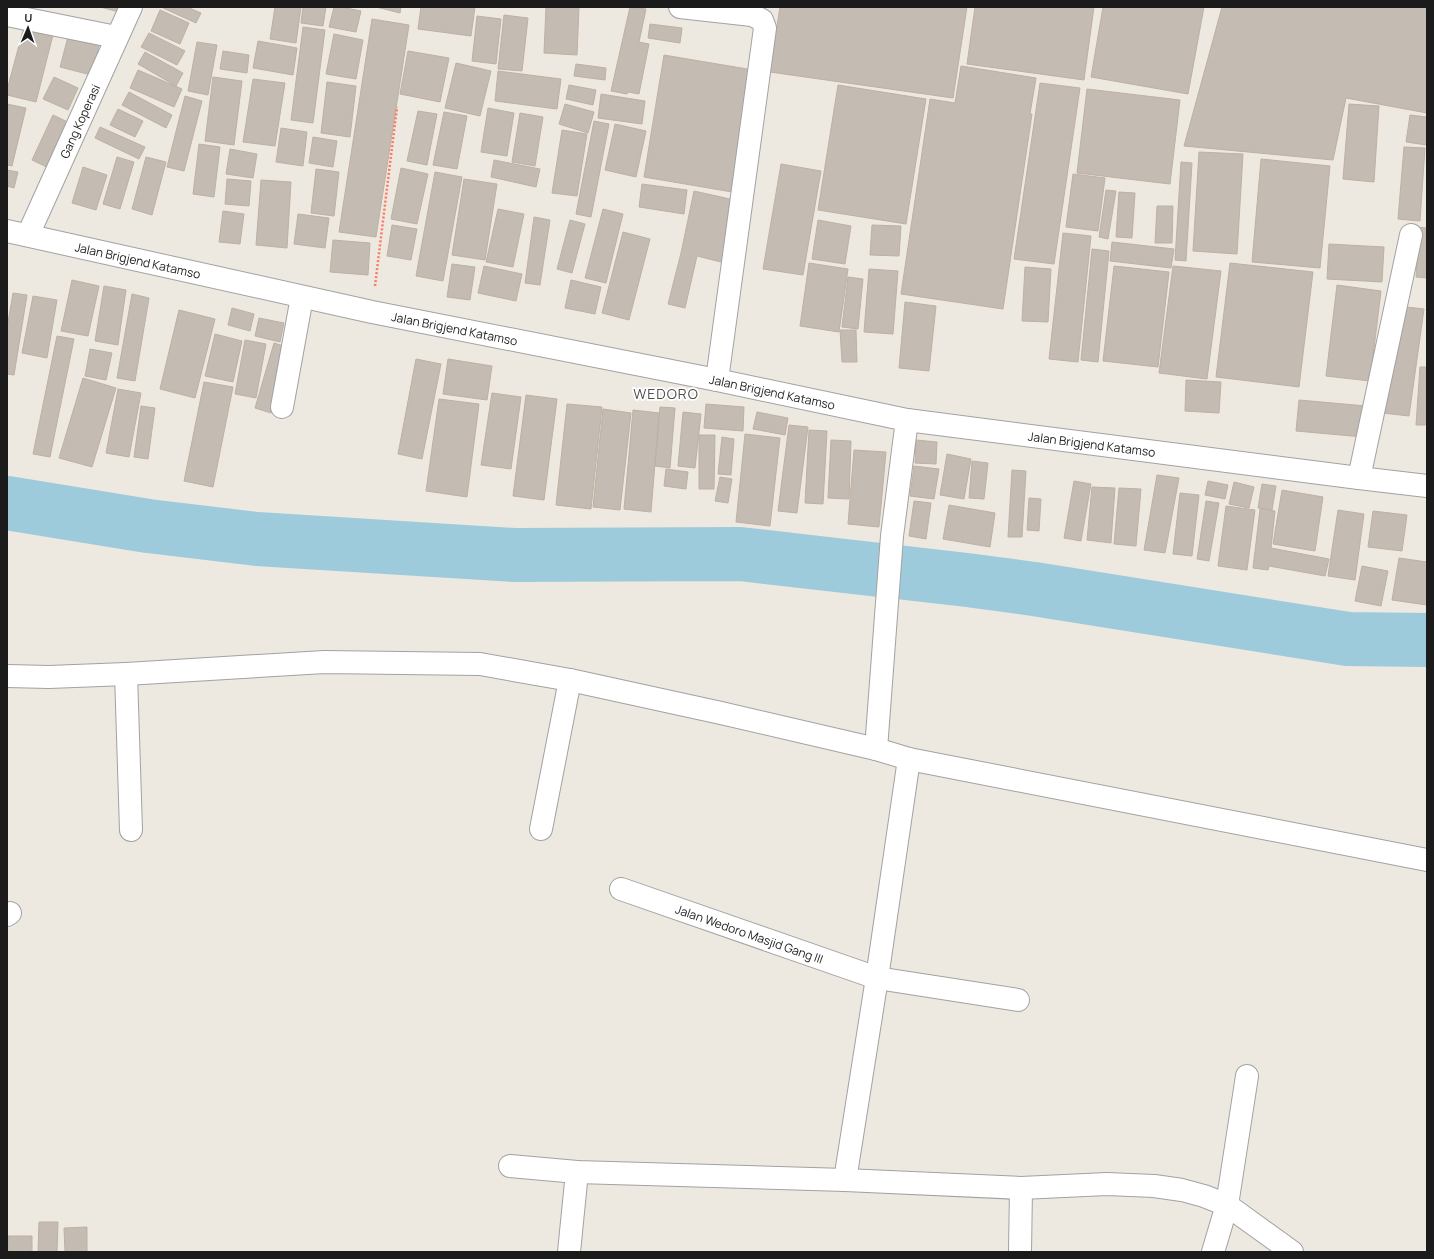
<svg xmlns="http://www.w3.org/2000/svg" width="1434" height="1259" font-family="Manrope,sans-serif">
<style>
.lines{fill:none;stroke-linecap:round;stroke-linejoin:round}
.river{stroke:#9ecbdc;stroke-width:54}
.building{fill:#c4bbb3;stroke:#bfb0a2}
.minor-casing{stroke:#a2a2a2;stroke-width:24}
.path{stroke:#fd7860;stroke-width:2.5;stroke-dasharray:2 2;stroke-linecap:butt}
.minor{stroke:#fff;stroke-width:22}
.labels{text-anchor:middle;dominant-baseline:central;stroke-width:3.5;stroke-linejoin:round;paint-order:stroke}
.street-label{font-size:12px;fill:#1b1b1b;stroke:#fff}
.quarter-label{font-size:14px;letter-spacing:1px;fill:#4e4e4e;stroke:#fff}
</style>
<rect width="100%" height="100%" fill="#ede9e0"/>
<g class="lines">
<path class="river" d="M7,503L148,526L257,539L514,555L740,554L967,580L1034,589L1348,639L1427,640"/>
</g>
<path class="building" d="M100,7H120L119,12Z
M164,7H187L201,13L196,23L163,8Z
M275,7H301L296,43L270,39Z
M303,7H326L323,26L301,23Z
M334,7H341L361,11L356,32L329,27Z
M376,7H401L400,13Z
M421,7H475L471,36L418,29Z
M546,7H579L577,55L544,53Z
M630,7L646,9L639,42L649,44L639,94L628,92L627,94L611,91Z
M780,7H967L953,98L770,72Z
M975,7H1094L1084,80L967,64Z
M1103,7H1204L1188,94L1091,77Z
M1222,7H1427V113L1346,98L1333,160L1184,146Z
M160,10L189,23L180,44L151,31Z
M504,15L528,18L522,71L498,69Z
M477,16L501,19L496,64L472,61Z
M372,19L409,25L376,237L339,232Z
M25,23L54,31L36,102L7,95V90Z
M650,24L682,28L680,43L648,38Z
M303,27L325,30L313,123L291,120Z
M69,33L100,42L91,75L60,67Z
M149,33L185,51L177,65L141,47Z
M334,34L363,40L356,79L326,74Z
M258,41L297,48L293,75L253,68Z
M197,42L217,45L208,95L188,91Z
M223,51L249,55L247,73L220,69Z
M408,51L449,58L440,102L400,94Z
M145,52L183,73L176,86L138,64Z
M664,55L759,71L738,193L644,177Z
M456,63L491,71L480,116L445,108Z
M576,64L606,68L605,80L574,76Z
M961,66L1036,78L1030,114H1032L1003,309L901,294L930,99L955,103Z
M138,70L182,89L174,107L130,88Z
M498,71L561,79L557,109L495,101Z
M54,77L78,88L68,110L43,99Z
M213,77L242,81L234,145L205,141Z
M253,79L285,83L275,146L243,142Z
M327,82L356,86L350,137L321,133Z
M1040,83L1080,88L1054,264L1014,259Z
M569,85L596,90L593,105L566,99Z
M838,85L926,99L906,224L818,210Z
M1087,89L1180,100L1170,184L1077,173Z
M129,92L172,115L166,128L122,105Z
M601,94L645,101L642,124L598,118Z
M185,96L202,101L184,171L167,167Z
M7,104L26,108L12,166L7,165Z
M565,104L594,112L588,133L559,124Z
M1349,104L1379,106L1374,182L1343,179Z
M488,108L514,113L507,156L481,152Z
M118,109L143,121L135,137L110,125Z
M418,111L437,114L427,165L407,161Z
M444,112L467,116L457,169L433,165Z
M520,113L543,117L535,166L512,162Z
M53,115L76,126L55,171L32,160Z
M1410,115L1427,117V145L1406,142Z
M594,121L609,124L591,217L576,214Z
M615,124L646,131L636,177L605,170Z
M100,127L145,147L139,159L95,138Z
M281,128L307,132L303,166L276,162Z
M562,130L587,134L577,196L552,193Z
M313,137L337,141L333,167L309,163Z
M199,144L220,147L214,197L193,194Z
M1404,147L1425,148L1420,221L1398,219Z
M230,149L257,154L253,178L226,174Z
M1199,152L1243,154L1237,254L1193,251Z
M117,157L134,162L120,209L103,204Z
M146,157L166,162L152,215L132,209Z
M1261,159L1330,166L1320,268L1252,262Z
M494,160L540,169L536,187L491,177Z
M1181,162L1192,163L1186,261L1175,260Z
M781,164L821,171L803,275L763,269Z
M83,167L107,175L96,210L72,203Z
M401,168L428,174L417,224L391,219Z
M316,169L339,172L334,216L311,213Z
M7,170L18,172L14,188L7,186Z
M435,172L462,177L443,281L416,276Z
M1073,174L1105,178L1098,231L1066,227Z
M227,179L251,181L249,206L225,204Z
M464,179L497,184L485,260L452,255Z
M261,180L291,182L287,248L256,245Z
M642,184L687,190L684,214L639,207Z
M1106,190L1116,191L1108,239L1099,237Z
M694,191L739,201L725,263L697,256L685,308L668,304L681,253Z
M1119,192L1135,193L1132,238L1116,237Z
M1157,206H1173L1172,243H1155Z
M498,209L524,214L513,267L486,262Z
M603,209L623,214L606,283L585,278Z
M223,211L244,214L240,244L219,242Z
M298,214L329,218L325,248L294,244Z
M534,217L550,220L540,285L525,283Z
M570,220L585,224L572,273L557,269Z
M818,220L851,226L845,264L812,259Z
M392,225L417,229L411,260L387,256Z
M872,225L901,226L899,256L870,255Z
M1415,227L1427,228V278L1416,277L1418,246Z
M623,232L650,239L629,320L602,313Z
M1063,233L1091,236L1078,362L1049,359Z
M333,240L370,243L368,275L330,272Z
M1112,242L1174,249L1171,268L1110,261Z
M1329,244L1384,247L1382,282L1327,279Z
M1092,249L1109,251L1098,362L1081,360Z
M809,263L848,269L839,332L800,326Z
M1230,263L1313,272L1299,387L1216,377Z
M452,264L475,267L470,300L447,297Z
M484,266L522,274L516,301L478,293Z
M1114,266L1169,272L1158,367L1103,361Z
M1173,266L1221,271L1207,379L1159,373Z
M1025,267L1051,269L1048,322L1022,321Z
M869,269L898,271L893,334L864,332Z
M848,277L863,279L858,329L842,327Z
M72,280L99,286L88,336L61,331Z
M571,280L601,287L595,314L565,308Z
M1337,285L1381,291L1370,381L1326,376Z
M104,286L126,290L118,345L95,341Z
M13,293L27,295L14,375L7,374V328Z
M132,294L149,298L135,381L117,378Z
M33,296L57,300L47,358L22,353Z
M905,302L936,306L929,371L899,368Z
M1398,306L1424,309L1409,416L1383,413Z
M232,308L254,314L250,331L228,325Z
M179,310L215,319L195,398L160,389Z
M259,318L284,323L280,342L255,336Z
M840,330H856L857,362H842Z
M215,334L242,341L233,382L205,376Z
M57,336L74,339L50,457L33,454Z
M245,340L266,344L256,398L235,394Z
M274,343L290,348L271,413L255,408Z
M90,349L112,353L106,380L85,376Z
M416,359L441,364L422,459L398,454Z
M448,359L492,366L487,400L443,394Z
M1420,367H1427V425H1416Z
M83,378L116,388L92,467L59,458Z
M1186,380L1221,382L1219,413L1185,411Z
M204,382L233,387L213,487L184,481Z
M118,389L141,393L129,457L106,453Z
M492,393L521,397L511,469L481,465Z
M526,395L557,399L544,500L513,496Z
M439,399L479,404L467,497L426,491Z
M1299,400L1366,406L1363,437L1296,431Z
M567,404L602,407L591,509L556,505Z
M706,404L744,407L743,431L704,428Z
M141,406L155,408L148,459L134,457Z
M660,407L675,408L670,468L655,466Z
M603,409L631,413L620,510L593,507Z
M633,410L659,413L651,512L624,509Z
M683,412L701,414L695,468L678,466Z
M757,412L788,418L785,435L753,429Z
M789,425L808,427L797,513L778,511Z
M809,430L827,431L823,504L805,503Z
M745,434L780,438L770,526L736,522Z
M699,435H715L714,489H699Z
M722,437L734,439L731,475L718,474Z
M831,440L851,441L849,499L828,498Z
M916,440L937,442L936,464L915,463Z
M854,450L886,452L879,527L848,524Z
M947,454L971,459L964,499L940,495Z
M972,461L988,463L984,499L969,498Z
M914,466L939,469L934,499L910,496Z
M666,469L688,472L686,489L664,486Z
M1012,470L1026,471L1022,537H1008Z
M1157,475L1179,478L1165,553L1144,550Z
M720,477L732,479L728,503L715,501Z
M1074,481L1091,484L1081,541L1064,538Z
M1208,481L1228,485L1225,499L1205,495Z
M1234,482L1254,487L1249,508L1229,504Z
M1262,484L1276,486L1272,510L1258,508Z
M1092,487L1115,488L1111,543L1087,540Z
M1119,488L1141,489L1136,546L1114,544Z
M1282,490L1323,497L1315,551L1273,544Z
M1180,493L1199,495L1192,556L1173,554Z
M1029,498L1041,499L1039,531L1027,530Z
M914,501L931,503L926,539L909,536Z
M1206,501L1219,503L1209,561L1197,559Z
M949,505L995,513L990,547L943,539Z
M1226,506L1255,510L1247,570L1218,566Z
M1260,509L1275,511L1271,548L1329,559L1325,576L1269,566L1268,570L1253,568Z
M1338,510L1364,514L1355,580L1328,576Z
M1373,511L1407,515L1402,551L1368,547Z
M1399,558L1427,562V605L1392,600Z
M1362,566L1388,571L1381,606L1355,601Z
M39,1222H58L57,1252H38Z
M87,1227V1252H65L64,1228Z
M8,1236H32V1252H8Z"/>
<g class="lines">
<g class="minor-casing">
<g id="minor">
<path d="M680,7L752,15L762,20L765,28L717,380"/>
<path d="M7,15L116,37"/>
<path id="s1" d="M7,231L372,312L717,380L907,420L1359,478L1427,486"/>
<path id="s2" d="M28,235L131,7"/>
<path d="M282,407L302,297"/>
<path d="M1359,478L1411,235"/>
<path d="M126,674L131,830"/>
<path d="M7,676L49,677L126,674L324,662L480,664L570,680L721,713L876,749L909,759L1427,860"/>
<path d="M876,749L892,536L907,420"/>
<path d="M541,829L570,680"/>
<path id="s3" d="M621,889L877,978L1018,1000"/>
<path d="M7,915L10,913"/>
<path d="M510,1166L577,1172L845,1180L1021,1188L1107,1184L1154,1186L1182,1190L1204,1196L1227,1205L1292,1252"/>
<path d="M845,1180L877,978L909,759"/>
<path d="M569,1252L577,1172"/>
<path d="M1020,1252L1021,1188"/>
<path d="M1213,1252L1227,1205L1247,1076"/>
</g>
</g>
<path class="path" d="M375,286L397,107"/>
<use href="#minor" class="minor"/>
</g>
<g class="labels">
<g class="street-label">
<text stroke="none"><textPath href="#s2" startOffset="125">Gang Koperasi</textPath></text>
<text stroke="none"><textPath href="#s1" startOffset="134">Jalan Brigjend Katamso</textPath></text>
<text stroke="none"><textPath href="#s1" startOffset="458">Jalan Brigjend Katamso</textPath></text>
<text stroke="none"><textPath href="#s1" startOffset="782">Jalan Brigjend Katamso</textPath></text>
<text stroke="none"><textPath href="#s1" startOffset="1106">Jalan Brigjend Katamso</textPath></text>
<text stroke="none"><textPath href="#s3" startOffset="136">Jalan Wedoro Masjid Gang III</textPath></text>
</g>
<g class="quarter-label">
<text x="666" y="393">WEDORO</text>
</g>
</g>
<rect width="1434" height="1259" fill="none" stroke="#1b1b1b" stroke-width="16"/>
<g transform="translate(28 28) rotate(2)" stroke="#ffffff" stroke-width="3" paint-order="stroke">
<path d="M0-3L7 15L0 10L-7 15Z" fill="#1b1b1b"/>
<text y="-6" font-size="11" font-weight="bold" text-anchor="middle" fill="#1b1b1b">U</text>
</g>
</svg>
